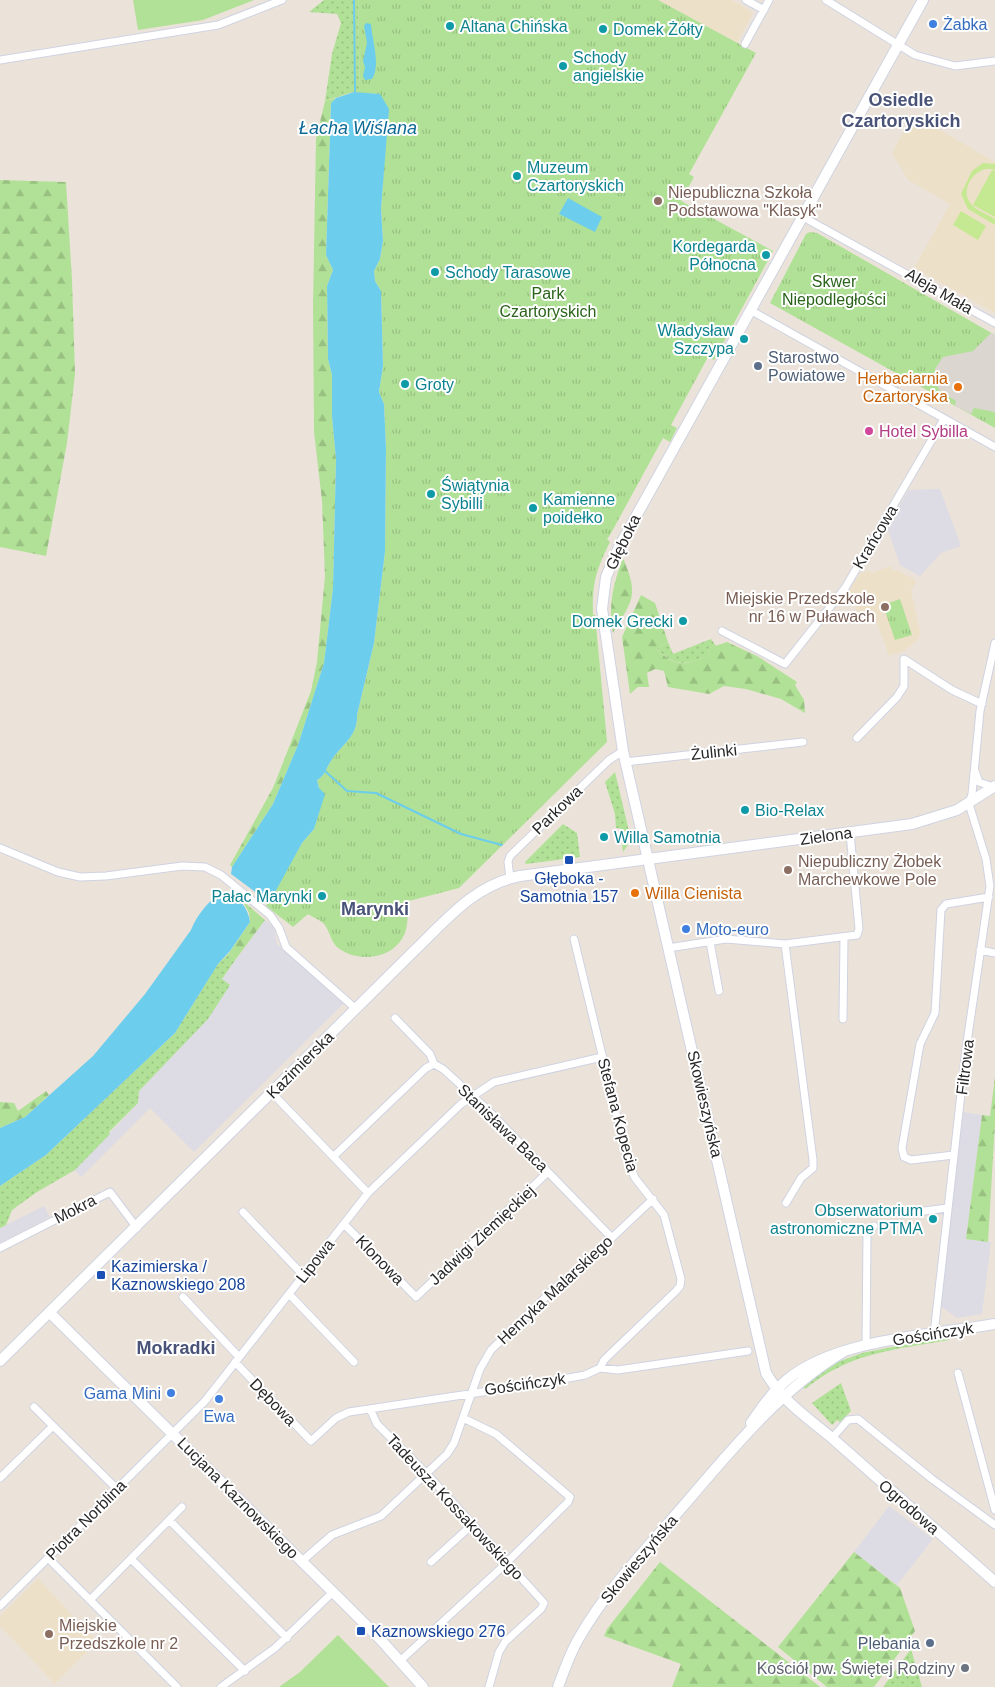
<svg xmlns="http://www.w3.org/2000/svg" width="995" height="1687" font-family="Helvetica,sans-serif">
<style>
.industrial{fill:#dddbe3}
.education{fill:#ede0c9}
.grass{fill:url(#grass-dots)}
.forest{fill:url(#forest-firs)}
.park{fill:url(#park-tufts)}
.garden{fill:#b1e196}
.pitch{fill:#c5e992}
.plaza{fill:#dbd6d0}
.water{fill:#6dcded}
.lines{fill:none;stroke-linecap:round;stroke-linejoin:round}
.stream{stroke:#6dcded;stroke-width:2}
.street-casing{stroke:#cfd3e1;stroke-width:9}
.secondary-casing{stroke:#cfd3e1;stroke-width:12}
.street{stroke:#fff;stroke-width:7}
.secondary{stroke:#fff;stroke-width:10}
.shop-dot{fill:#3f7fe0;stroke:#fff;stroke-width:2}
.culture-dot{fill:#0f9aa8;stroke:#fff;stroke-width:2}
.education-dot{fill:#8d6e63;stroke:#fff;stroke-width:2}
.service-dot{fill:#5c6f8a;stroke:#fff;stroke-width:2}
.food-dot{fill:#e8710a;stroke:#fff;stroke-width:2}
.hotel-dot{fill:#d1479c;stroke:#fff;stroke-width:2}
.transit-dot{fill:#1a4fb4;stroke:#fff;stroke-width:2}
.worship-dot{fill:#6b7280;stroke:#fff;stroke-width:2}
.labels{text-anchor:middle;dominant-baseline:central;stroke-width:4;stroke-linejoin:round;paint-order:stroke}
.shop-label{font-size:16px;fill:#366cbe;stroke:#fff;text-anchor:start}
.culture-label{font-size:16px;fill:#0d838f;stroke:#fff;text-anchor:start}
.education-label{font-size:16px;fill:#785e54;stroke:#fff;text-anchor:start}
.park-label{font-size:16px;fill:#2a631a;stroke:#fff}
.street-label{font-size:16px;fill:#282828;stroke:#fff}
.service-label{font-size:16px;fill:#4e5e75;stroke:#fff;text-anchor:start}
.food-label{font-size:16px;fill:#c56008;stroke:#fff;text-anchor:end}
.hotel-label{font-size:16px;fill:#b23c85;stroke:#fff;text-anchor:start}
.transit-label{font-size:16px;fill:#164399;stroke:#fff;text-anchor:start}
.worship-label{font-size:16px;fill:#5b616d;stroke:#fff;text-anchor:end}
.neighbourhood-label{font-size:18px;font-weight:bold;fill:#495378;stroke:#fff}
.water-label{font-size:18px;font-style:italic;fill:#0e6a96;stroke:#fff}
</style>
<defs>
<pattern id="grass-dots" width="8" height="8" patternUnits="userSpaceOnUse" patternTransform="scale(1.25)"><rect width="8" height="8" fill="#b1e196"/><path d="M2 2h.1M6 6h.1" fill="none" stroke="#98c181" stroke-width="1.8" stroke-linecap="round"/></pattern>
<pattern id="forest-firs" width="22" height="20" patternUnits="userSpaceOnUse" patternTransform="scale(1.25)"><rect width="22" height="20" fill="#b1e196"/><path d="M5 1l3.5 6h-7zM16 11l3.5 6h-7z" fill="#98c181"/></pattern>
<pattern id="park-tufts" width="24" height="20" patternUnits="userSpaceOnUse" patternTransform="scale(1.25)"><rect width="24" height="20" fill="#b1e196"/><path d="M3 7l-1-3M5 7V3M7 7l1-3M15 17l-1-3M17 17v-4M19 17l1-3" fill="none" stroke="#98c181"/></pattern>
</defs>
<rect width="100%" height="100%" fill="#ebe3da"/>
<path class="industrial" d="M940,489L961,546L941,553L920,576L900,565L887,527L909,490Z
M265,920L274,927L277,944L345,1002L194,1152L150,1108L81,1177L75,1170L138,1103L139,1091L230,985L222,979Z
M963,1112L982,1115L966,1239L991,1242L982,1314L957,1318L939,1305Z
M44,1206L50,1217L0,1243V1228Z
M889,1506L933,1539L897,1585L854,1552Z"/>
<path class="education" d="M658,0H732L753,13L737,43Z
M913,114L995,162V313L914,268L950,204L908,180L892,153Z
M891,566L893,571L897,570L914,579L916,583L911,590L920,632L919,638L905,651L889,656L877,623L861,624L849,591L860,573L870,570L871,573Z
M38,1578L97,1642L55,1684L0,1626V1616Z"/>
<path class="grass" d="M324,0H358L360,93L353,92L325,101L332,54L341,23L337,14L309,12Z
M711,639L716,646L709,648L708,656C683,665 677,667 656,649L668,642L673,654Z
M615,772L631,840L623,852L620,828H616L615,814L605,782Z
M563,824L577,833L580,857L526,864L525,862Z
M229,953L236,959L222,979L230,985L208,1019L139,1091L138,1103L109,1132L110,1134L75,1170L37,1192L12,1210L6,1225L0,1228V1186L46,1155L175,1033L218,964Z
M948,1336L949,1340C893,1350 851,1352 805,1389L802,1386L835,1363L862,1353Z
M841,1383L851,1411L840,1422L837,1420L832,1425L812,1403Z
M911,1649L922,1687H883Z"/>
<path class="forest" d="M336,98L331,103L326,255L333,270L327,286L328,359L332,375V416L336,459L333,588L324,663L298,745L273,804L232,867L230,865L273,788L311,691L317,662L325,576L322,501L314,432L313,306L316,139L325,101Z
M0,180L66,182L72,280L75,374L67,443L46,556L0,547Z
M623,558C639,596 633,599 613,633C608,606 613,584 623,558Z
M641,595L655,603L668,642L656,649C677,668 684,665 708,656L709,648L727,642L757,656L797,682L795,685L804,700L805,713L781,699L746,689L724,686L709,694L668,687L664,671L655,669L647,673L649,687H638L630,694L622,637Z
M242,900L265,920L236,959L229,953L250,922L249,913Z
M995,1077V1123L988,1242L966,1239L982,1115L990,1116Z
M46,1091L49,1095L25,1117L0,1128V1102L14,1103L18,1111Z
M854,1552L900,1588L915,1631L874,1687H827L778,1647Z
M660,1562L819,1686L820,1687H672L681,1664L604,1636L607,1629Z"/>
<path class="park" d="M358,0H658L756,53L689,174L694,177L681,201L773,251L714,360L708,357L671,425L677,428L670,442L663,438L610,535L607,539L610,542C596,570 592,583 593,615H595L607,742L459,888L405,902C409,917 409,933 397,945C383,960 353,961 337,947C330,940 330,931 324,924C321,920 312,917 308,914L293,927L266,906L302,843L314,829L319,788L317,780C325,776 326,768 331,761C341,745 358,737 357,715L374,643L385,552L386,448L384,404L379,392L383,366L381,291L375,281L374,271L380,259L383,241L381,209L385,151L380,94L360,93Z
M810,232L817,233L995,335V428L770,303L806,234Z
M900,599L912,635L895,640L883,605Z"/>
<path class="garden" d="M133,0H254L203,20L138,30Z
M338,1635L389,1687H279L300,1672Z"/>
<path class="pitch" d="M983,163L995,164V170C979,163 960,186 969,201C973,209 987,214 995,219V225L968,209L961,194L972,171Z
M992,170L995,171V217L973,205Z
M961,211L986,226L978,240L953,225Z"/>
<path class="plaza" d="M991,333L995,335V412L974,408L971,414L955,406L956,401L940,391L936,384L935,369L943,357L973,351Z"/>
<path class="water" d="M366,23L371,24C372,40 381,65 372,79L365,80L363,76L365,67L363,61L367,43L364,26Z
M354,92L380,94L389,109L381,209L383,241L380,259L374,271L375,281L381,291L383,366L379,392L384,404L386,448L385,552L374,643L357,715C358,737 341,745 331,761C326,768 325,776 317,780L319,788L325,794L314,829L302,843L274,894L262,897L231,874L232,867L273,804L298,745L324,663L333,588L336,459L332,416V375L328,359L327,286L333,270L326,255L331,103L336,98Z
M568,198L602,217L595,232L559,214Z
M225,891C239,897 248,907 250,922L230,951L218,964L175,1033L46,1155L0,1186V1128L25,1117L93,1056L145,994L191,930C197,915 210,898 225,891Z"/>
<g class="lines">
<path class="stream" d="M354,0L355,93
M325,771L347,791L376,793L461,834L502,845"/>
<g class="street-casing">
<path id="street" d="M746,0L764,10
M826,0L915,55L955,66L995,61
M745,44L769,0
M0,60L218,25L282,0
M803,217L995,323
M750,310L995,447
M722,631L785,664L845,588L944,419
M857,738L897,697L904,686V659L952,690L982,704
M625,762L803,742
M975,771L979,782L993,787
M0,848L58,872L80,877L106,876L182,866L205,867L221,875L270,915L279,928L286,947L356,1009
M510,878L508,862L510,856L609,760L623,751
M574,939L628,1162L635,1178L664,1215L681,1279L680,1286L676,1291L604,1360L600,1368
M710,942L719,991
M785,944L813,1160V1168L801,1178L786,1203
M668,948L726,939L785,944L857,935L859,929L850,833
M980,950L995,953
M395,1018L430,1054L434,1064L443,1069L486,1108L612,1238
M843,1019L844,938
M954,1155L911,1160L904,1157L902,1148L920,1044L935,1013L941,910L946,904L989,897
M334,1156L426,1068L434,1064
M368,1193L461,1104L494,1082L602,1057
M243,1212L303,1275
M902,1214L947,1208
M344,1224L416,1297L548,1172
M0,1248L110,1192L137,1228
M289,1294L354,1362
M183,1297L239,1357
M934,1334L966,1049L990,886L986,859L969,804L972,794L980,711L995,643
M866,1346L867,1235L874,1226
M235,1362L311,1441L336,1418L349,1412L536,1384L585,1375L600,1368L618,1370L748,1351
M958,1373L995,1510
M34,1407L117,1489
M370,1409L377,1424L427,1474L544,1603L541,1609L505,1642L499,1652L489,1687
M832,1438L848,1420L858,1419L932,1479L995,1525
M0,1478L53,1426
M169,1520L287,1638
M48,1558L177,1687
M131,1559L245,1671
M302,1561L332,1535L381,1516L447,1454L454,1443L480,1369L491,1350L554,1289L581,1267L653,1199
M431,1562L473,1524
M90,1600L182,1507
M0,1606L205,1401L368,1193L272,1093
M400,1661L500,1569L568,1502L570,1497L496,1434L463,1418
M221,1687L275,1648L333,1592"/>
</g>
<g class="secondary-casing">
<path id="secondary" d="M923,0L619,547L606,577L602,609L623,751L766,1373C782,1401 808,1418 832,1438L995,1582
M50,1313L342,1601L380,1639L423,1687
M0,1361L416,949C448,918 475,885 520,876L912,824L957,810L995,786
M751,1423C762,1407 773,1391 788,1379C837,1339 933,1335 995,1324
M558,1687C564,1671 570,1653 579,1638C607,1589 648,1547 685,1504C732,1449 780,1390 843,1352"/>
</g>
<use href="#street" class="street"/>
<use href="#secondary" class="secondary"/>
</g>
<g class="shop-dot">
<circle cx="933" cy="24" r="5"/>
<circle cx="686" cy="929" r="5"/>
<circle cx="171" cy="1393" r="5"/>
<circle cx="219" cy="1399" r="5"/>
</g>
<g class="culture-dot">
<circle cx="450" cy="26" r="5"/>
<circle cx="603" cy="29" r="5"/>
<circle cx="563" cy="66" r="5"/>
<circle cx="517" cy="176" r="5"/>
<circle cx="766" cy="255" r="5"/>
<circle cx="435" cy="272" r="5"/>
<circle cx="744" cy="339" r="5"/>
<circle cx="405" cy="384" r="5"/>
<circle cx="431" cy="494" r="5"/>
<circle cx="533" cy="508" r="5"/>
<circle cx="683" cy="621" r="5"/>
<circle cx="745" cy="810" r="5"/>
<circle cx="604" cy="837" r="5"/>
<circle cx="322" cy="896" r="5"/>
<circle cx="933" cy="1219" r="5"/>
</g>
<g class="education-dot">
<circle cx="658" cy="201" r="5"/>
<circle cx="885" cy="607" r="5"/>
<circle cx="788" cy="870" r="5"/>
<circle cx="49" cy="1634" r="5"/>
</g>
<g class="service-dot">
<circle cx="758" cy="366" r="5"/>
<circle cx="930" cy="1643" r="5"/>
</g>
<g class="food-dot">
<circle cx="958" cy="387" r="5"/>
<circle cx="635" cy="893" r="5"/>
</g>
<circle class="hotel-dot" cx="869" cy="431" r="5"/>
<g class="transit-dot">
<rect x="564" y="855" width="10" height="10" rx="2.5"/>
<rect x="96" y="1270" width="10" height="10" rx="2.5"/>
<rect x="356" y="1626" width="10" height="10" rx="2.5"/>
</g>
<circle class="worship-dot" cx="965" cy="1668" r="5"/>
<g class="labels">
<g class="shop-label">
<text x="943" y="24">Żabka</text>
<text x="696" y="929">Moto-euro</text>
<text x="161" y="1393" text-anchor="end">Gama Mini</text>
<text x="219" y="1416" text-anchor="middle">Ewa</text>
</g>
<g class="culture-label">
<text x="460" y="26">Altana Chińska</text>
<text x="613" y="29">Domek Żółty</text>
<text x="573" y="57">Schody<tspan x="573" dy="18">angielskie</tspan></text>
<text x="527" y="167">Muzeum<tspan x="527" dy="18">Czartoryskich</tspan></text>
<text x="756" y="246" text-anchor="end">Kordegarda<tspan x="756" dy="18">Północna</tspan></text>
<text x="445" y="272">Schody Tarasowe</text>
<text x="734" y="330" text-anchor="end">Władysław<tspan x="734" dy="18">Szczypa</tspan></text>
<text x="415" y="384">Groty</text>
<text x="441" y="485">Świątynia<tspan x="441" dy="18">Sybilli</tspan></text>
<text x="543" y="499">Kamienne<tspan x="543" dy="18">poidełko</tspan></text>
<text x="673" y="621" text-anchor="end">Domek Grecki</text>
<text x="755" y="810">Bio-Relax</text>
<text x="614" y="837">Willa Samotnia</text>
<text x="312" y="896" text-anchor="end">Pałac Marynki</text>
<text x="923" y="1210" text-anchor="end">Obserwatorium<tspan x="923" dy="18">astronomiczne PTMA</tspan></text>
</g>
<g class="education-label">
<text x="668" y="192">Niepubliczna Szkoła<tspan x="668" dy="18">Podstawowa "Klasyk"</tspan></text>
<text x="875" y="598" text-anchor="end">Miejskie Przedszkole<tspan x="875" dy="18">nr 16 w Puławach</tspan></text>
<text x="798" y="861">Niepubliczny Żłobek<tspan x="798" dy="18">Marchewkowe Pole</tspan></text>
<text x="59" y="1625">Miejskie<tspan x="59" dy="18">Przedszkole nr 2</tspan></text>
</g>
<g class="park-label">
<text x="834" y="281">Skwer<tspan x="834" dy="18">Niepodległości</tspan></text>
<text x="548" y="293">Park<tspan x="548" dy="18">Czartoryskich</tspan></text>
</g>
<g class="street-label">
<text transform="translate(939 291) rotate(30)">Aleja Mała</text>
<text transform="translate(875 537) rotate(-59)">Krańcowa</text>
<text transform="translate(623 542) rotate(-64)">Głęboka</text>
<text transform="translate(714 752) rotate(-6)">Żulinki</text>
<text transform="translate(557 810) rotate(-44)">Parkowa</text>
<text transform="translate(826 836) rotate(-8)">Zielona</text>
<text transform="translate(300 1065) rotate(-45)">Kazimierska</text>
<text transform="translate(965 1067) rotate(-83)">Filtrowa</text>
<text transform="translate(705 1104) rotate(77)">Skowieszyńska</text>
<text transform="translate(618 1115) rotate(75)">Stefana Kopecia</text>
<text transform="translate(503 1128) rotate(44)">Stanisława Baca</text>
<text transform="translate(75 1209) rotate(-27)">Mokra</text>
<text transform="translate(482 1235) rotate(-43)">Jadwigi Ziemięckiej</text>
<text transform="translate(380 1260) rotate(46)">Klonowa</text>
<text transform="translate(315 1261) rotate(-52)">Lipowa</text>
<text transform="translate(555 1290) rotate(-43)">Henryka Malarskiego</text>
<text transform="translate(933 1334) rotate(-9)">Gościńczyk</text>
<text transform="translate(525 1384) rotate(-8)">Gościńczyk</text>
<text transform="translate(273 1402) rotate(46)">Dębowa</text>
<text transform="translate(238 1498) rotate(45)">Lucjana Kaznowskiego</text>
<text transform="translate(455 1507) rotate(47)">Tadeusza Kossakowskiego</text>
<text transform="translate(909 1507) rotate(41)">Ogrodowa</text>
<text transform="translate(86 1520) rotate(-45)">Piotra Norblina</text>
<text transform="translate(639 1559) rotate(-50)">Skowieszyńska</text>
</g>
<g class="service-label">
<text x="768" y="357">Starostwo<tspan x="768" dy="18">Powiatowe</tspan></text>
<text x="920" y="1643" text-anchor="end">Plebania</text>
</g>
<g class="food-label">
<text x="948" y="378">Herbaciarnia<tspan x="948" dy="18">Czartoryska</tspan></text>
<text x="645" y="893" text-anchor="start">Willa Cienista</text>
</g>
<g class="hotel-label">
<text x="879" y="431">Hotel Sybilla</text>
</g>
<g class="transit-label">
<text x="569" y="878" text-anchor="middle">Głęboka -<tspan x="569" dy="18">Samotnia 157</tspan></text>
<text x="111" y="1266">Kazimierska /<tspan x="111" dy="18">Kaznowskiego 208</tspan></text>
<text x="371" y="1631">Kaznowskiego 276</text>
</g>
<g class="worship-label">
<text x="955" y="1668">Kościół pw. Świętej Rodziny</text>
</g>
<g class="neighbourhood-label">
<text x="901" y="100">Osiedle<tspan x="901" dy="21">Czartoryskich</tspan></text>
<text x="375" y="909">Marynki</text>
<text x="176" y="1348">Mokradki</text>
</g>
<g class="water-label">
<text x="358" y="128">Łacha Wiślana</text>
</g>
</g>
</svg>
